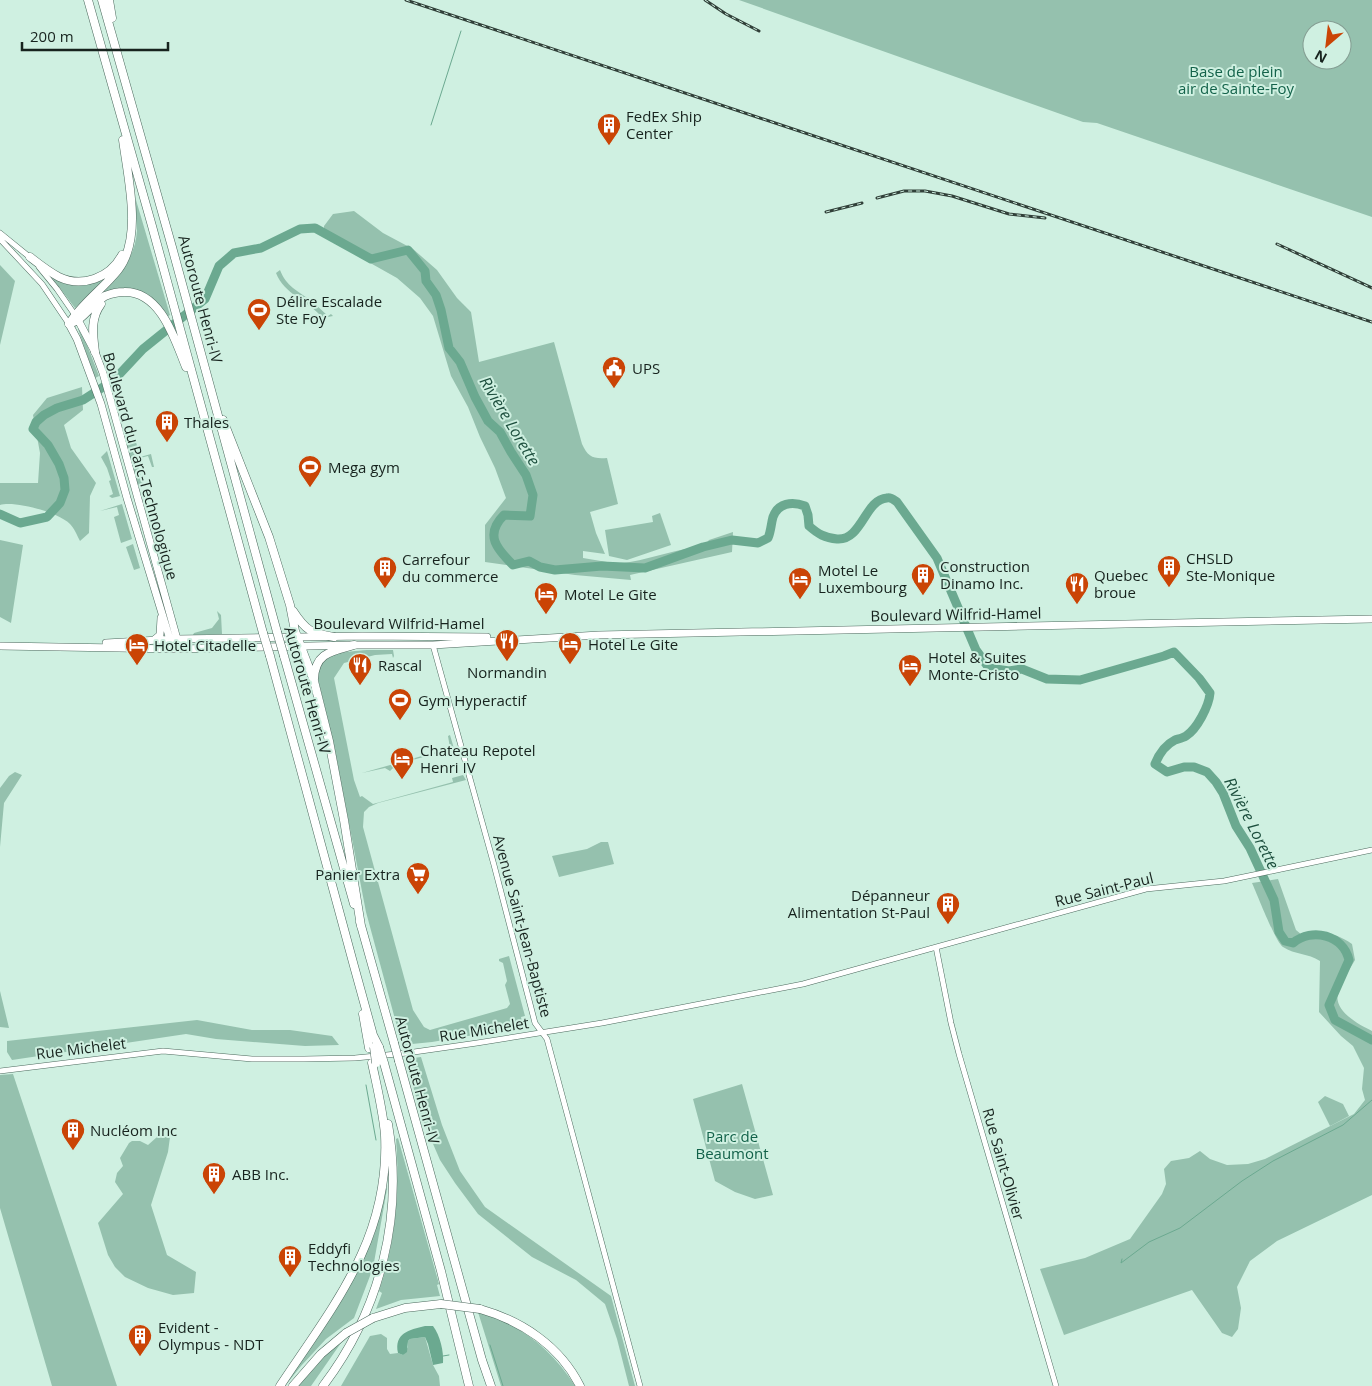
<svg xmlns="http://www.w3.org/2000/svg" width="1372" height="1386" font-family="'Open Sans',sans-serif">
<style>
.green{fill:#95c1ae;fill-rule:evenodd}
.water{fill:#6ba990}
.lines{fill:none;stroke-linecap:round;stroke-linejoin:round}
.stream{stroke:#6ba990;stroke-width:1}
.river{stroke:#6ba990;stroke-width:9}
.minor-casing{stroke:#4c695d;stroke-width:6}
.major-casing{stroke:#4c695d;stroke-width:8}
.highway-casing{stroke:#4c695d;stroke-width:9}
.minor{stroke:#fff;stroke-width:5}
.major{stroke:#fff;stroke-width:7}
.highway{stroke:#fff;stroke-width:8}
.rail-casing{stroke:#314039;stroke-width:3}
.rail{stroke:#cff0e1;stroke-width:1;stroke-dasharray:4;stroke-linecap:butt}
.highway-bridge-casing{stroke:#4c695d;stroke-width:9;stroke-linecap:butt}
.highway-bridge{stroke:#fff;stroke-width:8}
.labels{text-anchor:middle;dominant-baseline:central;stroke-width:4;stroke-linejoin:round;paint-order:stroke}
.park-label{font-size:15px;fill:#13624a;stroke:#cff0e1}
.poi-label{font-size:15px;fill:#17231e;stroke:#cff0e1;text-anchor:start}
.street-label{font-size:15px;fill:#17231e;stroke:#cff0e1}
.water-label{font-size:16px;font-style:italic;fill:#1d4f3e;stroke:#cff0e1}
</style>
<rect width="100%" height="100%" fill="#cff0e1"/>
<path class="green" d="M739,0H1372V217L1097,123L1083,122ZM1312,30H1342V60H1312Z
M136,200L170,315L167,317C150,288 133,284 102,296L101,294C119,276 135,258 137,231C137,221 135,210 136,200Z
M354,211L383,233L413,249L437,270L457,298L471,312L479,362L554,342L582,444C588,457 593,459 607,458L618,504L590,512L596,533L605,554L583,551V558C598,560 614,565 630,562C655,558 677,548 703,547L709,540L733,532L732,552L630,575L631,580L575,575L485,562V525L506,498L495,468L480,437L468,407L451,376L433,316L420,298L397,278L324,237V226L333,214Z
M0,265L15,281L0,345Z
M280,270C286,286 298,291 310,300C317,305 322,311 328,316L331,314L333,316L323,318C308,301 284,294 276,273Z
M55,278L101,280L102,282L75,308L53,279Z
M80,327L99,376L95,378L78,329Z
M82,387L83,410L64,425L71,448L96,483L90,496L89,533L80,541C77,535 74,528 70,524C60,513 14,500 0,505V483H38L40,453L33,415L47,398Z
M136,442L140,457L151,454L154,467H152L148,456L136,459L144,487L138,486L125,446Z
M107,451L120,496L112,498L109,496L113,494L109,481L111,480L107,468L101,457Z
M122,504L132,539L121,543L114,517L119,515L117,507L100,511Z
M660,513L671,545L627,560L609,556L605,530L653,522L652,516Z
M0,540L23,545L11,623L0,617Z
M133,544L140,568L134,570L126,547Z
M217,611L221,615L222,634L193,635L194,633L212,628L219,619Z
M367,650H393L394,656L393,658L392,654L375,655L344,663L334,678L354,780L360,797L362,796L373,804L453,782L452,778L463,775L466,780L378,803L369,807L364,812L363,827L413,1010L424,1027L430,1030L507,1008L510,1004L505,985L507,981L503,963L499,961V959L509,956L525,1016L521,1017L522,1022H527L528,1026L432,1042L402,1045L366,912L334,745L318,679C316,651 346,652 367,650Z
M450,735L455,752L451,755L445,751L409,761V765L404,763L395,766L390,771L385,768L362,773L450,748L448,736Z
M15,772L22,775L4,803L0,847V788L9,776Z
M601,842H608L614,864L559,877L552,856L587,849Z
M1278,879L1296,930L1302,935C1324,935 1333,930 1352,944L1355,960C1350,969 1341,981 1338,992C1333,1011 1358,1024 1372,1031V1195L1277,1241L1250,1261L1237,1287L1241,1308L1238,1329L1232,1337L1222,1333L1192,1290L1064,1335L1040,1269L1085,1258L1130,1239L1162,1194L1166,1184L1164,1169L1171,1161L1189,1158L1200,1151L1210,1159L1227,1165L1248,1164L1265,1159L1354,1114L1365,1100L1362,1089L1364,1068L1353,1046L1341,1036L1319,1012L1320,961C1308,953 1295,955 1283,947C1276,943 1257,894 1252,883Z
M0,991L9,1028L0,1027Z
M197,1020L252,1030H290L332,1036L339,1045L305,1046L216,1039L186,1034L12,1060L7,1052V1041Z
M421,1057L442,1125L460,1171L485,1207L611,1296L635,1386H629L617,1339L605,1304L576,1280L532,1257L478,1214L455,1183L440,1160L421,1116L406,1059Z
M13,1074L117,1386H52L0,1208V1075Z
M742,1084L773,1195L755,1199L735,1192L715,1181L693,1099Z
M1325,1096L1343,1104L1349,1116L1330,1126L1318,1102Z
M157,1137H170L168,1152L151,1205L167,1255L196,1272L194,1293L173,1295L148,1288L125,1277L115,1267L108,1255L98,1223L123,1194L115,1182L117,1173L123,1166L120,1158L129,1143L132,1141H140L148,1145Z
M398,1138L439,1284L437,1285L440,1296L401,1300L376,1309L382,1293L379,1291C396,1241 400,1191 396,1139Z
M386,1188L387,1189L373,1268L354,1318L326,1339L301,1366L285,1386H283L360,1266L374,1235Z
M478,1312C519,1323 553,1350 575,1386H501Z
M381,1334L387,1338V1349L390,1354L398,1353L403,1355L408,1347V1341L410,1339L425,1337L433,1365L439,1376L440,1386H341L370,1336Z
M343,1340L311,1386H298L326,1354Z"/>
<path class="water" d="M425,1326H433C440,1335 444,1352 443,1363L433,1365L428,1344L425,1337L410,1339L408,1341L407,1352L403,1355L398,1353C394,1333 409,1330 425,1326Z"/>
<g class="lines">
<path class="stream" d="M431,125L461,31
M366,1085L376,1140
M1122,1259L1121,1263L1149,1242L1180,1228L1242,1181L1273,1161L1343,1125L1372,1100
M490,1345L503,1386
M443,1356L449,1355"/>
<path class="river" d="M0,514L20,523L47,517L60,503L65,490L64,478L59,464L48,445L33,429L36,422L44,415L57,408L83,400L114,380L143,349L205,299L219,266L234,253L261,248L300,229L315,228L371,259L408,250L425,271L426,281L436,295L441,310L449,348L460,362L475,397L488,421L500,432L511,452L526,475L533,495L530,516L504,515C484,535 497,549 513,565L529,561L540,567L555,570L602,566L645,568L703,547L732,540L758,543L768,538C771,531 771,524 773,517C778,503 792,501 805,506L808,515L809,526C818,534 825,538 837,539C862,541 865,499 887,498C891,497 894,500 897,502L937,558L976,650L989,668L1009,671L1022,669L1047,679L1080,680L1164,656L1174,652L1199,678L1210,693C1209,706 1197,729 1186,736C1183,738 1178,739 1175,740C1165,745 1159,754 1155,764L1167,772L1184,767H1194L1207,772L1216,782L1223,793L1236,826L1250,848L1274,900L1279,932L1285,941L1293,943C1312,927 1343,935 1349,960L1329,1005L1335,1020L1372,1040"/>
<g class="minor-casing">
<path id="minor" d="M0,233L32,259
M0,239L42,284L69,324
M39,267L57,289L75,315
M433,645L494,865L535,1023L547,1039L640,1386
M936,947L951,1023L959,1054L1056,1386
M0,1071L163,1051L252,1059H304L355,1058L407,1053L477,1043L602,1023L803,984L1146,889L1224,881L1372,850"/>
</g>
<g class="major-casing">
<path id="major" d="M76,316L95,352L103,373L177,639L178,649
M69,324L77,339L101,404L127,498L171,643
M154,640L160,635L161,618
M106,643L177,639L362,636L487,637
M0,646L178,649L354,645H433L599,635L1372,619"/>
</g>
<g class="highway-casing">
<path id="highway" d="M88,0L152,226L263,633
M102,0L172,247L277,632
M109,0L112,18
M30,257C39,264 49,272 59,277C82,288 110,278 122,255
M69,324C82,303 103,289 118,270C143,238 128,178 123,140
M69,324C85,319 91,304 105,296C110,294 118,292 124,292C161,291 175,340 186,367
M95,352C93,335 90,319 101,304
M223,420L269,537L290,605L295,631L314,681L329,741L344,820L361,926
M293,611C306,631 311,633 334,637
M270,656L354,966L373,1035L379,1047
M284,656L354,904
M314,679C315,652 333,651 354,645
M360,922L394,1043
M363,1014L369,1048
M399,1061L482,1360L491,1386
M384,1063L441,1271L469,1386
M480,1309C522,1321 560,1346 580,1386
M373,1318L405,1308L441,1304
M280,1386C334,1305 390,1238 385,1135C383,1111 377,1087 372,1063
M293,1386L321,1354L346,1333
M323,1386C380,1311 404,1217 388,1124"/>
</g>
<use href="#minor" class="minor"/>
<use href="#major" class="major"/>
<use href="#highway" class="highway"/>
<g class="rail-casing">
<path id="rail" d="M406,0L1372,322
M705,0L726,14L759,31
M877,198L904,191H925L952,196L1009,214L1045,218
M826,212L862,203
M1277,244L1372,288"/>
</g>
<use href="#rail" class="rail"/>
<g class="highway-bridge-casing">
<path id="highway-bridge" d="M277,632L284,656
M263,633L270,656
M394,1043L399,1061
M374,1047L376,1063
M379,1047L384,1063
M441,1304L480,1309
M346,1333L373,1318"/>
</g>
<use href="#highway-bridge" class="highway-bridge"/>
</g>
<defs>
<g id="building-pin" transform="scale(1.25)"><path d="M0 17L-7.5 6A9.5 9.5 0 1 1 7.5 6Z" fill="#ca4405" stroke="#cff0e1"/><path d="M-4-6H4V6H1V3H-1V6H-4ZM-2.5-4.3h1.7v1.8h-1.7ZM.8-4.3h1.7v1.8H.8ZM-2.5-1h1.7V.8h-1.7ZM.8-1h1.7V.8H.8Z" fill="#fff"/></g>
<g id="stadium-pin" transform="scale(1.25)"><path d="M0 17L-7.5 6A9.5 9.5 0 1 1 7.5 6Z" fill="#ca4405" stroke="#cff0e1"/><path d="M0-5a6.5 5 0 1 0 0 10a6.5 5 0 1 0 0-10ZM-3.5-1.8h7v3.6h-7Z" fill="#fff"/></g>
<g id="civic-pin" transform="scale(1.25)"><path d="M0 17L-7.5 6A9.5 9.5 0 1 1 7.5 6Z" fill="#ca4405" stroke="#cff0e1"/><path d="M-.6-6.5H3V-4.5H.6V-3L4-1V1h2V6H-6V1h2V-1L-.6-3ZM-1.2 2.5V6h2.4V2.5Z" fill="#fff"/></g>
<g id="hotel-pin" transform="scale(1.25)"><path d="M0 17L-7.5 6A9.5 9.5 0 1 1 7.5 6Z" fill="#ca4405" stroke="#cff0e1"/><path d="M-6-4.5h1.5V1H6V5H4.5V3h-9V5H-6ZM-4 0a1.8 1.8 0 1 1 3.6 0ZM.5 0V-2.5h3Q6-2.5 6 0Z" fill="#fff"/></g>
<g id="restaurant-pin" transform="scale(1.25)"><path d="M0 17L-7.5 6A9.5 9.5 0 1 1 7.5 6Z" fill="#ca4405" stroke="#cff0e1"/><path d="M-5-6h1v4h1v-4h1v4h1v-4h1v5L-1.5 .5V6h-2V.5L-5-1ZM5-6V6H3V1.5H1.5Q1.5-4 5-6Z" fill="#fff"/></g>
<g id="supermarket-pin" transform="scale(1.25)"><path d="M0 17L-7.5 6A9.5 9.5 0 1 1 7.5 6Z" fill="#ca4405" stroke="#cff0e1"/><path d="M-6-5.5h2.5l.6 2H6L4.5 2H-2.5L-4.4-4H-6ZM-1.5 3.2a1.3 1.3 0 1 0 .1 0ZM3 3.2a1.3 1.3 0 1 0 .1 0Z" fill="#fff"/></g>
</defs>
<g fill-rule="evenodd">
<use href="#building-pin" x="609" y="125"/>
<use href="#stadium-pin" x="259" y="310"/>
<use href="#civic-pin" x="614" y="368"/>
<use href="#building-pin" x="167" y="422"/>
<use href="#stadium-pin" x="310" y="467"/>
<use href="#building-pin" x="1169" y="567"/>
<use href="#building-pin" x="385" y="568"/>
<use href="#building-pin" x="923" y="575"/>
<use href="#hotel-pin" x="800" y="579"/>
<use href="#restaurant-pin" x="1077" y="584"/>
<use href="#hotel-pin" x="546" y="594"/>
<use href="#restaurant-pin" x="507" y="641"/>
<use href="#hotel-pin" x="570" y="644"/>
<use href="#hotel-pin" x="137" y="645"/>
<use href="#restaurant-pin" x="360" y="665"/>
<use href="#hotel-pin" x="910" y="666"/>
<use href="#stadium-pin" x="400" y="700"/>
<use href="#hotel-pin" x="402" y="759"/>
<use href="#supermarket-pin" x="418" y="874"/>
<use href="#building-pin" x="948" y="904"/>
<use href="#building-pin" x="73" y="1130"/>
<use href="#building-pin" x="214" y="1174"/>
<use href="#building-pin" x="290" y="1257"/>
<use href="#building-pin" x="140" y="1336"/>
</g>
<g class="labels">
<g class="park-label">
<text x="1236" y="71">Base de plein<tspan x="1236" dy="17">air de Sainte-Foy</tspan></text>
<text x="732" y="1136">Parc de<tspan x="732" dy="17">Beaumont</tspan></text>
</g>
<g class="poi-label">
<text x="626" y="116">FedEx Ship<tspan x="626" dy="17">Center</tspan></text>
<text x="276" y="301">Délire Escalade<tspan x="276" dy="17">Ste Foy</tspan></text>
<text x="632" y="368">UPS</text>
<text x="184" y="422">Thales</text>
<text x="328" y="467">Mega gym</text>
<text x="1186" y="558">CHSLD<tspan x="1186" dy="17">Ste-Monique</tspan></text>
<text x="402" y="559">Carrefour<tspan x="402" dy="17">du commerce</tspan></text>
<text x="940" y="566">Construction<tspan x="940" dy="17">Dinamo Inc.</tspan></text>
<text x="818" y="570">Motel Le<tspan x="818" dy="17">Luxembourg</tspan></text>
<text x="1094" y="575">Quebec<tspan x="1094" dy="17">broue</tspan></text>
<text x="564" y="594">Motel Le Gite</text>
<text x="588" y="644">Hotel Le Gite</text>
<text x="154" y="645">Hotel Citadelle</text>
<text x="928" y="657">Hotel &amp; Suites<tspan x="928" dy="17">Monte-Cristo</tspan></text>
<text x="378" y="665">Rascal</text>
<text x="507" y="672" text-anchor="middle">Normandin</text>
<text x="418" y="700">Gym Hyperactif</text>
<text x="420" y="750">Chateau Repotel<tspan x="420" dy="17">Henri IV</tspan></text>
<text x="400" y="874" text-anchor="end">Panier Extra</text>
<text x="930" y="895" text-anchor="end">Dépanneur<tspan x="930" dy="17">Alimentation St-Paul</tspan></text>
<text x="90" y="1130">Nucléom Inc</text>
<text x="232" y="1174">ABB Inc.</text>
<text x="308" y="1248">Eddyfi<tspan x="308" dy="17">Technologies</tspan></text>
<text x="158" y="1327">Evident -<tspan x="158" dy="17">Olympus - NDT</tspan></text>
</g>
<g class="street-label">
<text transform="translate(201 299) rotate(75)">Autoroute Henri-IV</text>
<text transform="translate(141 466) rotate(74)">Boulevard du Parc-Technologique</text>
<text transform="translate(956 614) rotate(-1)">Boulevard Wilfrid-Hamel</text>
<text x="399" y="623">Boulevard Wilfrid-Hamel</text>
<text transform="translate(308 690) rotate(74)">Autoroute Henri-IV</text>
<text transform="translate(1104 889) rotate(-14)">Rue Saint-Paul</text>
<text transform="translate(523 926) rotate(75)">Avenue Saint-Jean-Baptiste</text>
<text transform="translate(484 1029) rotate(-9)">Rue Michelet</text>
<text transform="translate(81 1048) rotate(-7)">Rue Michelet</text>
<text transform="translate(418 1080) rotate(75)">Autoroute Henri-IV</text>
<text transform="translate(1004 1164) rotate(74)">Rue Saint-Olivier</text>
</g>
<g class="water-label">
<text transform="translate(510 421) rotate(59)">Rivière Lorette</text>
<text transform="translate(1252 823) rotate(63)">Rivière Lorette</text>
</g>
</g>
<g transform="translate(1327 45) rotate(208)"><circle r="24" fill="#cff0e1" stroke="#859e93"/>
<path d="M0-4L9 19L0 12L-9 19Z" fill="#ca4405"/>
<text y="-8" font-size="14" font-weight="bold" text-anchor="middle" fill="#17231e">N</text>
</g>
<path d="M22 42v8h146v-8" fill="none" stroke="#17231e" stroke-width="2.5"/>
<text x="30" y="42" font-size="15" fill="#17231e" stroke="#cff0e1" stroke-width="4" paint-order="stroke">200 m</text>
</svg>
